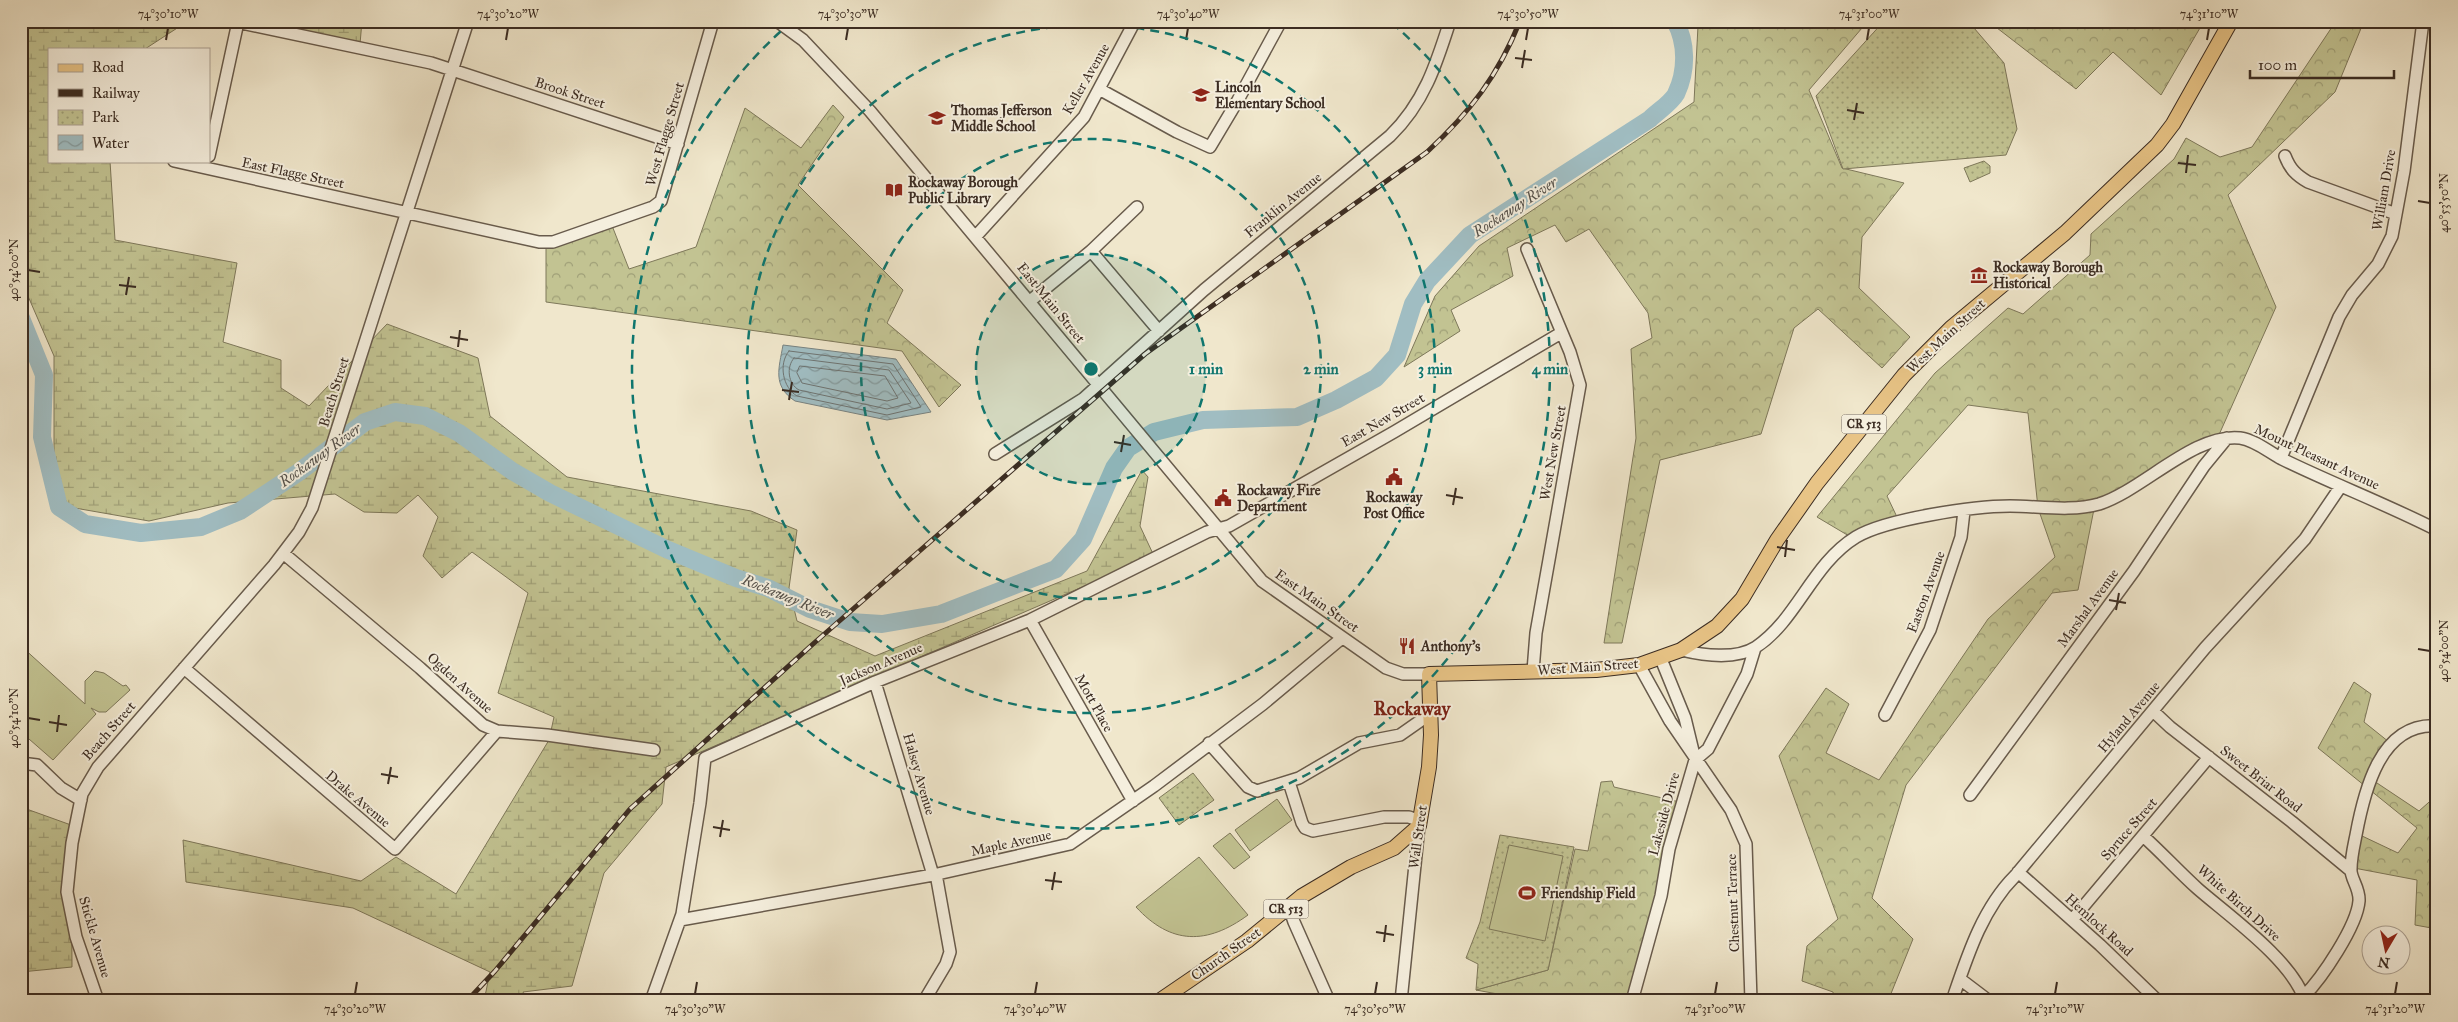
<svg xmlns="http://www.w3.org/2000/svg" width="2458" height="1022" font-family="'IM FELL Great Primer',serif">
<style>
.forest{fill:url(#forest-crowns);stroke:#7e785a}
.wetland{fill:url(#wetland-marsh);stroke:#7e785a}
.park{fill:url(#park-dots);stroke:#7e785a}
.garden{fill:#c2c392;stroke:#7e785a}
.water{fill:url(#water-waves);stroke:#788382}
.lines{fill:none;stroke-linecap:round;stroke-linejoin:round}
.shore{stroke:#6e7472;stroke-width:1}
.river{stroke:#a0bdc2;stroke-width:18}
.minor-casing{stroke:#685b4c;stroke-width:14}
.major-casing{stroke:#3b2c22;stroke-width:16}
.minor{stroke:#f5efde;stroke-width:11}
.major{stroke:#e8c486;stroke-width:14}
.rail-casing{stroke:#3b2c22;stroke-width:5}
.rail{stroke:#f5efde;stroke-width:3;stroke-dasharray:9;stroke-linecap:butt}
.ticks{fill:none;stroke:#3b2c22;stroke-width:2}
.ring{fill:none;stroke:#0f766e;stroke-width:2.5;stroke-dasharray:9 6}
.labels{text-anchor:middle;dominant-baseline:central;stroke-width:4;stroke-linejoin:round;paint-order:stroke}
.shield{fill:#f5efde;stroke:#73665a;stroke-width:1}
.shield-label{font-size:12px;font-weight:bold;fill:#3b2c22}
.street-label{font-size:14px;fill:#3b2c22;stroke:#f5efde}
.poi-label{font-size:14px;font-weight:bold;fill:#3b2c22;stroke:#f5efde;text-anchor:start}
.water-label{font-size:15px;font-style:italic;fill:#54504a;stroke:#f5efde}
.district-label{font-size:19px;font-weight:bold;fill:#7a1f14;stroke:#f5efde}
.centre{fill:#0f766e;stroke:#f5efde;stroke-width:2.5}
.ring-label{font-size:15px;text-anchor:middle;font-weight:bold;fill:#0f766e;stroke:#f5efde;stroke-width:4;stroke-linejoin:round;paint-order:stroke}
.neatline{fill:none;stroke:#3b2c22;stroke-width:2}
.ticks-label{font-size:12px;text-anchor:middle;fill:#3b2c22}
</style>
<defs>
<pattern id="forest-crowns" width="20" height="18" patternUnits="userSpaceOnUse" patternTransform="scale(1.25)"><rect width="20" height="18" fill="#c2c392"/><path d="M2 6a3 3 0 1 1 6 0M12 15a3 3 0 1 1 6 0" fill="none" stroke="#9f9f77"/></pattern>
<pattern id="wetland-marsh" width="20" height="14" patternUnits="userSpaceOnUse" patternTransform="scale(1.25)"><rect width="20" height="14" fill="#c2c392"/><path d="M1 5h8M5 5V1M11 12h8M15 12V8" fill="none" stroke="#9f9f77"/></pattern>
<pattern id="park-dots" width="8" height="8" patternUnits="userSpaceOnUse" patternTransform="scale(1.25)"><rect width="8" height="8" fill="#c2c392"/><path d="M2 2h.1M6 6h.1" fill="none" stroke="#9f9f77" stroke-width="1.8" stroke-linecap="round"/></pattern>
<pattern id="water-waves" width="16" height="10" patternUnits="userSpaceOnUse" patternTransform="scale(1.25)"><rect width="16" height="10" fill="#a0bdc2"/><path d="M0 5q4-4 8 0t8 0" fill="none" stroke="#849a9d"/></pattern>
</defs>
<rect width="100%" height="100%" fill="#f0e7cc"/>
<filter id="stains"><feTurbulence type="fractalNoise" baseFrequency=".004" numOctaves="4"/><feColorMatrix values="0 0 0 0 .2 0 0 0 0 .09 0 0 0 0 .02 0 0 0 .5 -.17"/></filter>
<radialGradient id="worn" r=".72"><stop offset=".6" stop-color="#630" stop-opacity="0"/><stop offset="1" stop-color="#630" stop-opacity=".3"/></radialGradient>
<path class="forest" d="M1694,21H1868L1809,90L1842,168L1904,183L1862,237L1859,288L1910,337L1882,368L1818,309L1794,328L1761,434L1660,460L1622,643H1604L1636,438L1631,349L1652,338L1648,313L1589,229L1566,242L1555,225L1507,248L1513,276L1451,310L1460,331L1404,367L1435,296L1479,246L1694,102L1698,26Z
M1988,21H2204L2161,95L2113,52L2076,89Z
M2336,21H2364L2335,92L2228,195L2276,307L2218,437L2095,504L2078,590L2052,593L1906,785L1872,898L1913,939L1888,1001H1835L1833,992L1802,981L1807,946L1838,919L1779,756L1826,688L1849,704L1826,753L1879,780L1988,619L2055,557L2038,508L2028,413L1968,405L1887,496L1897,517L1849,536L1817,517L1935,373L2008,308L2023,314L2090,255L2091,234L2174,159L2186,138L2220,157L2252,147Z
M833,105L844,117L798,185L903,290L887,323L961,385L939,407L902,351L546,302V243L611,223L629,269L696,247L745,108L801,148Z
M2354,682L2371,694L2364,722L2394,746L2374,781L2419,811L2437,795V929L2415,925L2417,880L2354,868L2360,835L2398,853L2417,828L2318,748Z
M1612,781L1614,787L1680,802L1630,1001H1512L1514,997L1476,990L1548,970L1575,849L1588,851L1601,782Z"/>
<path class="wetland" d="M21,21H188L145,49H49V161H110L115,240L237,263L223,342L281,360V388L309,406L387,324L478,358L490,416L567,477L751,511L797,530L789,588L797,621L875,656L1087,571L1142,470L1148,477L1140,526L1154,556L666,767L662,804L604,873L572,986L523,992L527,1001H484L490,972L353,908L186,882L183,840L361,881L396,857L456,894L549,740L554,717L498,693L528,593L472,552L442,578L423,556L438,517L418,495L397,513L364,512L335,494L228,503L149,521L69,507L54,477V356L21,280Z
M257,21H362L360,44Z
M21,807L71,825L72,967L21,972Z"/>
<path class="park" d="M1884,21H1968L2004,63L2017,129L2006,155L1843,169L1816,96Z
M1984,161L1990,166V173L1970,182L1964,168Z
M1193,773L1214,800L1179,825L1159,798Z
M1500,835L1574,847L1548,970L1476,990L1478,964L1466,958L1480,922Z"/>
<path class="garden" d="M21,646L85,704V681L95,671L104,673L123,686L126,685L130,690L106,712H99L91,708L96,714L53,760L21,732Z
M1277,799L1292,820L1250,851L1235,830Z
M1230,833L1250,857L1234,869L1213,846Z
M1509,845L1563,856L1545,941L1489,929Z
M1199,857L1248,915C1207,945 1171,945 1136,907Z"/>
<path class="water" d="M783,345L896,359L931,412L887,420L795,401C772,386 779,368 783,345Z"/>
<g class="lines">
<path class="shore" d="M789,351L893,364L921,407L887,415L797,396C783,388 778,364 789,351Z
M794,358L889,370L911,403L887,409L799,390C788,384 786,367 794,358Z
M800,366L885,376L898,398L887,401L802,383L797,373Z"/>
<path class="river" d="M21,318L44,375L42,437L59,507L85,524L141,533L201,527L240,511L299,472L365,422L395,412L425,416L459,433L512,471L550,493L666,549L736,578L768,588L810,609L850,622L882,624L941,614L1056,569L1083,539L1114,468L1128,448L1154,432L1203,420L1297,417L1336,400L1376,378L1397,355L1413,304L1427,281L1470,235L1650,119C1657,112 1671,103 1676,94C1687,71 1687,43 1675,21"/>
<g class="minor-casing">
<path id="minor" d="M232,21L431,63L678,144
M777,21L803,40L870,111L1262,581L1386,668L1403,674H1429
M1099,89L1177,132L1210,147L1238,100L1281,21
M209,156L238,22
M2285,156C2290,169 2296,175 2308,182L2396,214
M174,161L539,242H553L653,207L661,201L713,21
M1137,207L1091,251L1159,331
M976,236L1084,117L1135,21
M1527,249L1570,352L1580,385L1536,633L1533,671
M1030,301L1091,251
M995,454L1083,399L1204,290L1390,136C1424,103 1436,65 1450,21
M2281,458L2339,317L2352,295L2378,264L2392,236L2404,171L2423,21
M283,553L420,668L483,725L497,731L547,735L654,750
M1030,620L1133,801
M1681,650C1702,655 1736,660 1756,647C1797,620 1812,564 1856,537C1886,519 1974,506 2010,506C2038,506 2071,512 2099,504C2143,490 2194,433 2240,438C2255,440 2269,452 2282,459C2333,484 2386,504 2437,530
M1661,659L1685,718L1693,751
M1639,665L1670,721L1731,810L1746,844L1751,1001
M184,668L395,849L497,731
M875,682L933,875
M2153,711L2170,727L2292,822L2350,870
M1885,715L1930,630L1961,537L1964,511
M1209,743L1248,787L1257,791L1299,778L1359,743L1400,735L1430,714
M21,763L37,765L61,788L81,800
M1289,782L1302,823L1305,828L1313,831L1384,817H1409L1420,821
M1970,795L2134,571L2204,466L2227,438
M2143,836C2162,853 2179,872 2198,889C2229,916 2293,961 2305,1001
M2018,872L2100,945L2158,1001
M1289,907L1294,922L1329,1001
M680,920L933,875L1070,844L1154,786L1263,704L1342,638
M2072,920L2209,757
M1960,979L1989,1001
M2304,996C2322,978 2357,926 2359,901C2360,888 2350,878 2351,869C2351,857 2354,845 2356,835C2364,792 2380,722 2437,726
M98,1001L76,937L67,892L72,843L82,794L98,767L274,565L299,532L312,508L468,21
M651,1001L682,914L700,803L705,758L875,682L1030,620L1207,532L1229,526L1394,432L1561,333
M924,1001L946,964L950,952L936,874
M1401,1001L1419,826
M1632,1001L1661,896L1669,849L1695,760L1708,749L1747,674L1755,648
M1952,1001C1967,957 1982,909 2015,876L2205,648L2305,539L2341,486"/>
</g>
<g class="major-casing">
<path id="major" d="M1159,1001L1247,941L1302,896L1351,867L1394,848L1419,826L1429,767L1431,735L1429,674L1596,670L1639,665L1681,650L1717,626L1742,599L1777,540L1817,483L1904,375L1951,328L2065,233L2157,145L2173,124L2231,21"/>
</g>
<use href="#minor" class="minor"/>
<use href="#major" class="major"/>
<g class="rail-casing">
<path id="rail" d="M467,1001L495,971L630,809L813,644L1145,354L1427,152C1470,112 1498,76 1520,21"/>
</g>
<use href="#rail" class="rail"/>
</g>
<path class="ticks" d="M166,40L168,28M506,40L508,28M846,40L848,28M1186,40L1188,28M1526,40L1528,28M1867,40L1869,28M2207,40L2209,28M1515,58L1532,60M1522,68L1525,50M1847,110L1864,113M1854,120L1857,103M2178,163L2196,165M2186,173L2188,155M2418,201L2430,203M28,270L40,272M119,285L136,287M126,295L129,277M450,337L468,340M458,347L460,330M782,390L799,392M789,400L792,382M1114,442L1131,445M1121,452L1124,435M1446,495L1463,498M1453,505L1456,488M1777,547L1795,550M1785,557L1787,540M2109,600L2126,603M2116,610L2119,593M2418,649L2430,651M28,718L40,720M49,722L67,725M57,732L59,715M381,774L398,777M388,784L391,767M713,827L730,830M720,837L723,820M1045,880L1062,882M1052,890L1055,872M1376,932L1394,935M1384,942L1386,925M355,994L357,982M695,994L697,982M1035,994L1037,982M1375,994L1377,982M1715,994L1717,982M2055,994L2057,982M2395,994L2397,982"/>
<circle cx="1091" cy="369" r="115" fill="#0f766e" fill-opacity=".12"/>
<g class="ring">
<circle cx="1091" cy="369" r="115"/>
<circle cx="1091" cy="369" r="230"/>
<circle cx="1091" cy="369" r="344"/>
<path d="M1392 23A459 459 0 1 1 790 23"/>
</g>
<defs>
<g id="school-bare" transform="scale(1.35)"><path d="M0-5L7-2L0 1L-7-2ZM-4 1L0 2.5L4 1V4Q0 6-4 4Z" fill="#8f2418" stroke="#f5efde" stroke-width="2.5" paint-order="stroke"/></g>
<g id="library-bare" transform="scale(1.35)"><path d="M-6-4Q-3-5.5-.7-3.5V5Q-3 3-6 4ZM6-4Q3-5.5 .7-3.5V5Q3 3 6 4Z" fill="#8f2418" stroke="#f5efde" stroke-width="2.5" paint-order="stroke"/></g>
<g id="museum-bare" transform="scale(1.35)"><path d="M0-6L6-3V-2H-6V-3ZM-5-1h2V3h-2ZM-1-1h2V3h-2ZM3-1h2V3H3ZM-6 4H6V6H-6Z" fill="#8f2418" stroke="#f5efde" stroke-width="2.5" paint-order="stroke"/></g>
<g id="civic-bare" transform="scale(1.35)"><path d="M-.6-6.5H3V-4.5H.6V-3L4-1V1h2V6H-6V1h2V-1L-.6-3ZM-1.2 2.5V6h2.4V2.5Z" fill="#8f2418" stroke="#f5efde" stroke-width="2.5" paint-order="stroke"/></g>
<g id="restaurant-bare" transform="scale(1.35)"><path d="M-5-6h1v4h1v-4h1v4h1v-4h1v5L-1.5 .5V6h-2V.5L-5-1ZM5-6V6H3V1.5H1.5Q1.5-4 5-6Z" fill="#8f2418" stroke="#f5efde" stroke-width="2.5" paint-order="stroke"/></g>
<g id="stadium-bare" transform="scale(1.35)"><path d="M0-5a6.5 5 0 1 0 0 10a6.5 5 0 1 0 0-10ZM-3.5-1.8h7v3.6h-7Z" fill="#8f2418" stroke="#f5efde" stroke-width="2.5" paint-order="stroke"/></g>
</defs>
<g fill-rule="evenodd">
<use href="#school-bare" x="1201" y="95"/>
<use href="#school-bare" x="937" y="118"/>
<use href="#library-bare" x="894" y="190"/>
<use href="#museum-bare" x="1979" y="275"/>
<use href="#civic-bare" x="1394" y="477"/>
<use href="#civic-bare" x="1223" y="498"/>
<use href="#restaurant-bare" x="1407" y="646"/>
<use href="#stadium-bare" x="1527" y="893"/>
</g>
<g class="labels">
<g class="shield">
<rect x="1841.5" y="414.5" width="45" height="19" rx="4"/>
<rect x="1263.5" y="899.5" width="45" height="19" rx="4"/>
</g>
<g class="shield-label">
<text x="1864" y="424">CR 513</text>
<text x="1286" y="909">CR 513</text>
</g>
<g class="street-label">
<text transform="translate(1086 79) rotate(-60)">Keller Avenue</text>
<text transform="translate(570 93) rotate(18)">Brook Street</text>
<text transform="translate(665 134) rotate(-74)">West Flagge Street</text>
<text transform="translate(293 173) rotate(12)">East Flagge Street</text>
<text transform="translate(2384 190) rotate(-80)">William Drive</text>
<text transform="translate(1283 205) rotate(-39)">Franklin Avenue</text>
<text transform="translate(1051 303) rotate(51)">East Main Street</text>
<text transform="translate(1946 336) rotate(-43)">West Main Street</text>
<text transform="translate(334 392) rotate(-73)">Beach Street</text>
<text transform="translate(1383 420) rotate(-30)">East New Street</text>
<text transform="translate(1553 453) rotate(-80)">West New Street</text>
<text transform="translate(2317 457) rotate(25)">Mount Pleasant Avenue</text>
<text transform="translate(1926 592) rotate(-70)">Easton Avenue</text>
<text transform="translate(1317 601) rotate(35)">East Main Street</text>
<text transform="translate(2088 608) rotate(-54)">Marshal Avenue</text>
<text transform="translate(881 664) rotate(-23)">Jackson Avenue</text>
<text transform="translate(1588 667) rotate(-4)">West Main Street</text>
<text transform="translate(460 683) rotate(42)">Ogden Avenue</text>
<text transform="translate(1094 703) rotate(61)">Mott Place</text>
<text transform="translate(2129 717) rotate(-50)">Hyland Avenue</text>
<text transform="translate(109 731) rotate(-49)">Beach Street</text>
<text transform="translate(919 774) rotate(74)">Halsey Avenue</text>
<text transform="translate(2261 779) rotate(38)">Sweet Briar Road</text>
<text transform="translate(358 799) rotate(40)">Drake Avenue</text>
<text transform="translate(1664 814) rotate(-75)">Lakeside Drive</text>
<text transform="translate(2129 829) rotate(-49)">Spruce Street</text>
<text transform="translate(1418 837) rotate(-82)">Wall Street</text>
<text transform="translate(1011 843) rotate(-12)">Maple Avenue</text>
<text transform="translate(1733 903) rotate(-92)">Chestnut Terrace</text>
<text transform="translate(2239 903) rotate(42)">White Birch Drive</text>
<text transform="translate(2099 925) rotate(42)">Hemlock Road</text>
<text transform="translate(95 937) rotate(74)">Stickle Avenue</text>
<text transform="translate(1226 954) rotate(-35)">Church Street</text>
</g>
<g class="poi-label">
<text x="1215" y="87">Lincoln<tspan x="1215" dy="16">Elementary School</tspan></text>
<text x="951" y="110">Thomas Jefferson<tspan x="951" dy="16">Middle School</tspan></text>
<text x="908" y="182">Rockaway Borough<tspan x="908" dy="16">Public Library</tspan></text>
<text x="1993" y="267">Rockaway Borough<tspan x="1993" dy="16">Historical</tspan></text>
<text x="1237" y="490">Rockaway Fire<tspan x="1237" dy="16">Department</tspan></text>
<text x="1394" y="497" text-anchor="middle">Rockaway<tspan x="1394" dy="16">Post Office</tspan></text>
<text x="1421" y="646">Anthony's</text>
<text x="1541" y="893">Friendship Field</text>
</g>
<g class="water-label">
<text transform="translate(1515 207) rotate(-33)">Rockaway River</text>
<text transform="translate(320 455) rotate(-36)">Rockaway River</text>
<text transform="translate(788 597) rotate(22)">Rockaway River</text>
</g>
<g class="district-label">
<text x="1412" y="708">Rockaway</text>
</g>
</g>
<circle cx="1091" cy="369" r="8" class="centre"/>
<g class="ring-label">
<text x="1206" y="374">1 min</text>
<text x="1321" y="374">2 min</text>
<text x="1435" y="374">3 min</text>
<text x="1550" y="374">4 min</text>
</g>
<rect width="2458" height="1022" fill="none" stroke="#f0e7cc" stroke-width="55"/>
<rect x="48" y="48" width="162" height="115" fill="#f5efde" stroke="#aba193"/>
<rect x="58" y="64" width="25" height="8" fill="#e8c486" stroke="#aba193"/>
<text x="92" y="72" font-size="15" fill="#3b2c22">Road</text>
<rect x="58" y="89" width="25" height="8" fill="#3b2c22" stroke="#aba193"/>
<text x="92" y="98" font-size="15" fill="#3b2c22">Railway</text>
<rect x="58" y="110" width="25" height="15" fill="url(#park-dots)" stroke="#aba193"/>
<text x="92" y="122" font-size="15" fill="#3b2c22">Park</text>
<rect x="58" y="135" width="25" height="15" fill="url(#water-waves)" stroke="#aba193"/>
<text x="92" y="148" font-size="15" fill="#3b2c22">Water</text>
<g transform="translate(2386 950) rotate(189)"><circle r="24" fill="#f5efde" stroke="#aba193"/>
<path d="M0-4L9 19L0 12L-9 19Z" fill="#8f2418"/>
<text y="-8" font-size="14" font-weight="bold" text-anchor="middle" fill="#3b2c22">N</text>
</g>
<path d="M2250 70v8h144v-8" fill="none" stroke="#3b2c22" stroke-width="2.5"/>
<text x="2258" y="70" font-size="15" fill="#3b2c22" stroke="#f5efde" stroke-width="4" paint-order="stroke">100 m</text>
<rect x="28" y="28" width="2402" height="966" class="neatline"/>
<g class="ticks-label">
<text x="168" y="18">74°30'10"W</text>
<text x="508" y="18">74°30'20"W</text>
<text x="848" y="18">74°30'30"W</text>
<text x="1188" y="18">74°30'40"W</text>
<text x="1528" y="18">74°30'50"W</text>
<text x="1869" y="18">74°31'00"W</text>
<text x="2209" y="18">74°31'10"W</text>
<text transform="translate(2444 203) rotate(-90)" y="4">40°53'50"N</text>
<text transform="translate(14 270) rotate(-90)" y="4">40°54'00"N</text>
<text transform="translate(2444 651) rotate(-90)" y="4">40°54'00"N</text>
<text transform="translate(14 718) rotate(-90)" y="4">40°54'10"N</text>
<text x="355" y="1013">74°30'20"W</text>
<text x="695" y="1013">74°30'30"W</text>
<text x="1035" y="1013">74°30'40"W</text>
<text x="1375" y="1013">74°30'50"W</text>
<text x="1715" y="1013">74°31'00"W</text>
<text x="2055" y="1013">74°31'10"W</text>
<text x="2395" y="1013">74°31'20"W</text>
</g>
<rect width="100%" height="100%" filter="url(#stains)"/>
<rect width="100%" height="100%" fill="url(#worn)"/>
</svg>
